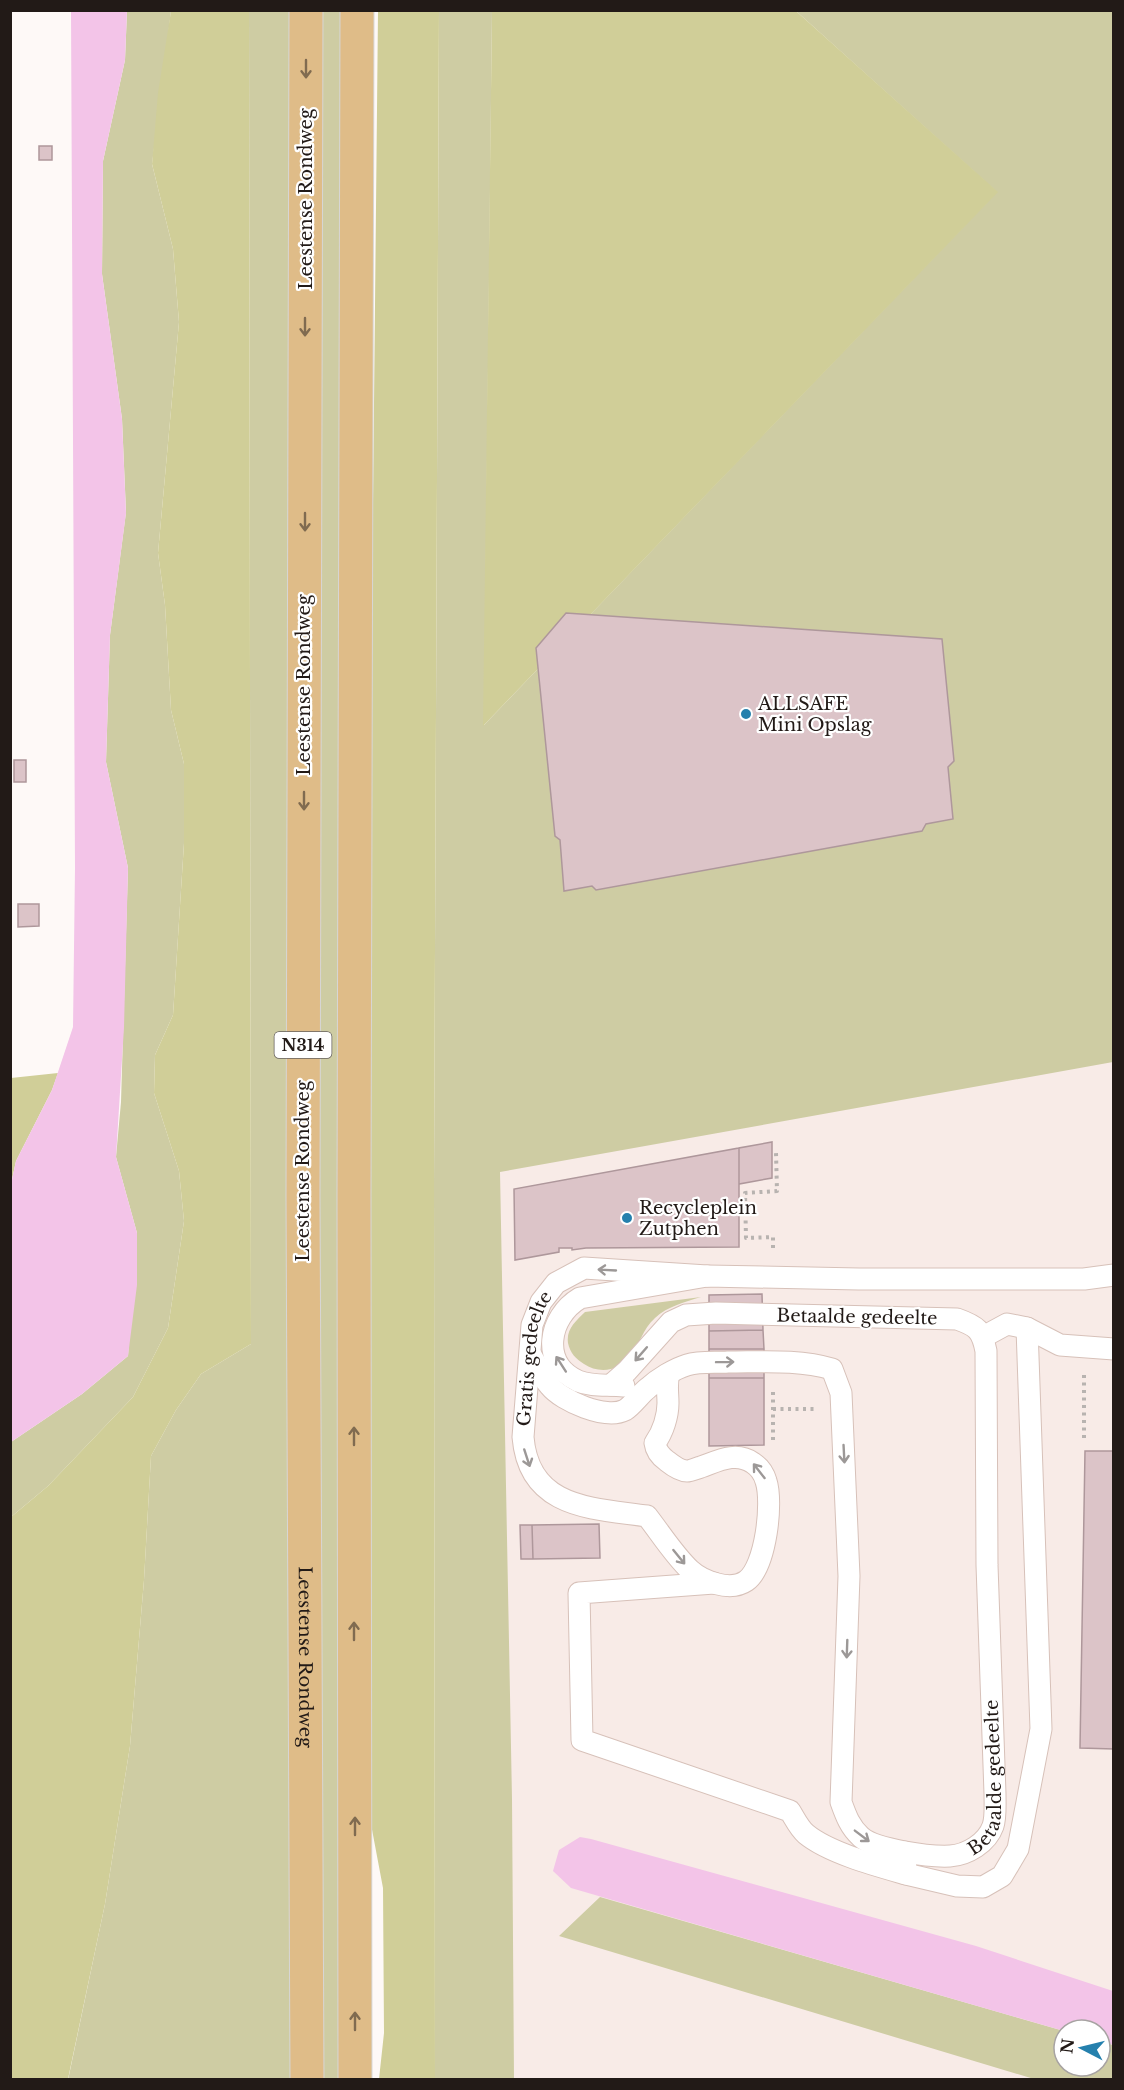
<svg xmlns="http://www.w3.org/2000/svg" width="1124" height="2090" font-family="'Libre Baskerville',serif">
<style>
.built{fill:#f8ebe7;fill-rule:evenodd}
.green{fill:#cecca3}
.forest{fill:#d0ce98}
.water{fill:#f3c4e8}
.building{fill:#dcc4c8;stroke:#ae979b;stroke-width:1.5}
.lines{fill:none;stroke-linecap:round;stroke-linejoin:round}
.lane-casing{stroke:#d7c1b9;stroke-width:23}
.primary-casing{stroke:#d7d6d5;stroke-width:35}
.path{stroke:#b8b3b0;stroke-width:4;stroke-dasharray:3 4.5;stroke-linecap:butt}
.lane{stroke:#fff;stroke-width:21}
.primary{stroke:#dfbc88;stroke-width:33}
.oneway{stroke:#806b50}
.oneway2{stroke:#9c9897}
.poi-dot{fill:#2580ad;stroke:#fff;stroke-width:2}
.labels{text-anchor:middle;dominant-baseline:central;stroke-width:4.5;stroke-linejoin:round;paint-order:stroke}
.shield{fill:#fff;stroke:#645f5d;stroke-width:1.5}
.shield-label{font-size:16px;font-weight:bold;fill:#221a17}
.street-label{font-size:18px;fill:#221a17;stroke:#fff}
.poi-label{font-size:18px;fill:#221a17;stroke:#fff;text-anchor:start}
</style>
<rect width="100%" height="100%" fill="#fef9f7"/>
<path class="built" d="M1113,841V2079H485L469,1118ZM1064,2030H1100V2066H1064Z"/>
<path class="green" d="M127,11H171L152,164L173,249L179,322L158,553L165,605L171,710L184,764V843L173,1015L155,1055L154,1093L179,1171L184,1221L168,1328L133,1397L48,1486L11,1517V1442L82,1394L128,1356L137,1233L116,1157L121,1102L128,868L106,762L110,635L126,512L122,419L102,274L103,161L125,60Z
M249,11H294L295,2079L68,2080L105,1904L130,1746L144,1580L151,1456L176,1410L201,1374L251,1344Z
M319,11H346L347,2080L319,2079Z
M439,11H492L484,725L997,192L796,11H1113V1062L500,1172L512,1799L514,2079L435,2080L434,1186Z
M701,1297C685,1302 668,1306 655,1318C642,1330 640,1344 630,1357C620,1371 598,1374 584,1364C576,1359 570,1353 568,1343C566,1329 576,1321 585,1312Z
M600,1897L1064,2031V2066H1100V2041L1113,2045V2079H1034L559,1936Z"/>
<path class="forest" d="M439,10L434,1186L435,2079H379L384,2033L383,1888L367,1803L366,1190L378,11Z
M171,11H249L251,1344L201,1374L176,1410L151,1456L144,1580L130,1746L105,1904L68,2079H11V1517L48,1486L133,1397L168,1328L184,1221L179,1171L154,1093L155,1055L173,1015L184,843V764L171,710L165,605L158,553L179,322L173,249L152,164L158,93Z
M492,11H796L998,192L483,726Z
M58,1073L52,1090L16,1161L11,1184V1078Z"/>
<path class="water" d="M71,11H127L125,60L103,161L102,274L122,419L126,513L110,635L106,762L128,868L124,1027L116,1157L137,1233V1285L128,1356L82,1394L11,1442V1184L16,1161L52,1090L73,1027L75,868Z
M580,1837L591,1839L976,1946L1113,1991V2045L1100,2041V2030L1064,2031L571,1888L553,1871L559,1850Z"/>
<path class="building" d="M39,146H52V160H39Z
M566,613L942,639L954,761L948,767L953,819L926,824L922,831L596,890L592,886L564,891L560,840L555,836L536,648Z
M14,760H26V782H14Z
M18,904H39V926L18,927Z
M772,1142V1178L739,1184V1148Z
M739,1148V1247L586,1248L572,1250V1248H559V1252L515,1260L514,1189Z
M762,1294L763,1330L709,1331V1295Z
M763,1330L764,1349H709V1331Z
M709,1349H764V1378H709Z
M709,1378H764V1445L709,1446Z
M1085,1451H1114V1749L1080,1748Z
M599,1524L600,1558L533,1559L532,1525Z
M520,1525H532L533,1559H521Z"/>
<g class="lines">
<g class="lane-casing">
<g id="lane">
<path d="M983,1337L1007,1324L1027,1328L1060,1345L1114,1349"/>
<path id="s1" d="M531,1355C537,1366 542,1377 550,1386C562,1401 606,1420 625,1410C633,1405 640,1394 648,1388C658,1379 674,1369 687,1365C700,1361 715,1363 728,1362C762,1362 799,1359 832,1369L841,1393L849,1576L841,1802C846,1816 850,1827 861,1837C876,1850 930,1857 950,1856C967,1855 987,1843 993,1826C996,1817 995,1804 995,1794L987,1565L986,1351C982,1330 977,1326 957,1319L716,1313L686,1315L671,1322L627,1371L611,1385"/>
<path id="s2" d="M669,1374C666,1384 668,1392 668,1403C668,1416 663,1432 655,1443C656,1451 660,1456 667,1461C672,1465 681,1471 687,1471C691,1471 697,1468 701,1467C718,1461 736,1451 753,1463C759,1467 764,1474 766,1481C773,1502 766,1567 746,1581C730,1592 702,1581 690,1570C674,1555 661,1534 647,1516C592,1508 529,1509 523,1437L532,1325L541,1302L556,1283L584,1268L707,1276"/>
<path d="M624,1386C609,1384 592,1387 578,1381C540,1364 548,1317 580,1298L707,1276L859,1279H1084L1114,1275"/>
<path d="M714,1583L579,1593L582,1740L790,1811C795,1819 799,1828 806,1834C829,1853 878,1866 906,1874L905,1852"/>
<path d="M906,1874L957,1886L983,1887L1002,1876L1018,1849L1041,1729L1027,1328"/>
</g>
</g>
<g class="primary-casing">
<g id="primary">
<path id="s3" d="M306,10L303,1197L307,2080"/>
<path d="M355,2080L354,1197L357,10"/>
</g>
</g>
<path class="path" d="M773,1248V1237L746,1238L745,1193L777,1191L776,1153
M1084,1375V1442
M773,1409H814
M773,1440V1391"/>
<use href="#lane" class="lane"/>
<use href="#primary" class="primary"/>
</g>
<defs><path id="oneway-shaft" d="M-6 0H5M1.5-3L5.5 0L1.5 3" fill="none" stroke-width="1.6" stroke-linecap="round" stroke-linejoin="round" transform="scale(1.5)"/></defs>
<g class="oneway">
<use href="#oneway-shaft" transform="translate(306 69) rotate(90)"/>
<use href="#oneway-shaft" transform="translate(305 327) rotate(90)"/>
<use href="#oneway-shaft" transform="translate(305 522) rotate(90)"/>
<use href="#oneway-shaft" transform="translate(304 801) rotate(90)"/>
<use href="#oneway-shaft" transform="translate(354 1436) rotate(-90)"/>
<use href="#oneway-shaft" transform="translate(354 1631) rotate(-90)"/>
<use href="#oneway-shaft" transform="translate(355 1826) rotate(-90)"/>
<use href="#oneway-shaft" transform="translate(355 2021) rotate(-90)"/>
</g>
<g class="oneway2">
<use href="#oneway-shaft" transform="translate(607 1270) rotate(-177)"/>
<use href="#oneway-shaft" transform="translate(641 1354) rotate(131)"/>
<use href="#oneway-shaft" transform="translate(725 1362) rotate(-1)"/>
<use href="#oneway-shaft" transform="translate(561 1364) rotate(-123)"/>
<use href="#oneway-shaft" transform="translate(844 1454) rotate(87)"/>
<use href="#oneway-shaft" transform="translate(527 1458) rotate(72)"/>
<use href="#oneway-shaft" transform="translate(759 1471) rotate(-128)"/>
<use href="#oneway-shaft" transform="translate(679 1557) rotate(51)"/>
<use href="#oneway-shaft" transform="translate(847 1649) rotate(92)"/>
<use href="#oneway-shaft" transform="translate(862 1836) rotate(37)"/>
</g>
<g class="poi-dot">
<circle cx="746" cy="714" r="6"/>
<circle cx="627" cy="1218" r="6"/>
</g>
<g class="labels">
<rect class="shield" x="274.5" y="1032" width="57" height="26" rx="4.5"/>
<g class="shield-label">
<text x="303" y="1045">N314</text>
</g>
<g class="street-label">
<text transform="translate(306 199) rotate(-90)">Leestense Rondweg</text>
<text transform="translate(304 685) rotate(-90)">Leestense Rondweg</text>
<text transform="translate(303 1171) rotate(-90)">Leestense Rondweg</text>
<text transform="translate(857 1317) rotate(1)">Betaalde gedeelte</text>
<text stroke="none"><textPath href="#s2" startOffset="687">Gratis gedeelte</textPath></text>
<text stroke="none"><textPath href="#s3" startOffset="1647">Leestense Rondweg</textPath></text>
<text stroke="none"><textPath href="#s1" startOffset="1011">Betaalde gedeelte</textPath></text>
</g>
<g class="poi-label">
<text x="758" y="704">ALLSAFE<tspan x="758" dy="21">Mini Opslag</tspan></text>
<text x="639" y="1208">Recycleplein<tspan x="639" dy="21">Zutphen</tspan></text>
</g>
</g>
<rect width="1124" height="2090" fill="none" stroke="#221a17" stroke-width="24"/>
<g transform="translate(1082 2048) rotate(277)"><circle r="28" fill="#ffffff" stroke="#a7a3a2" stroke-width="1.5"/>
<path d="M0-4.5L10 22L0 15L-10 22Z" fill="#2580ad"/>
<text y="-9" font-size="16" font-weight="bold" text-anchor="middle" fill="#221a17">N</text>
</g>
</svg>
